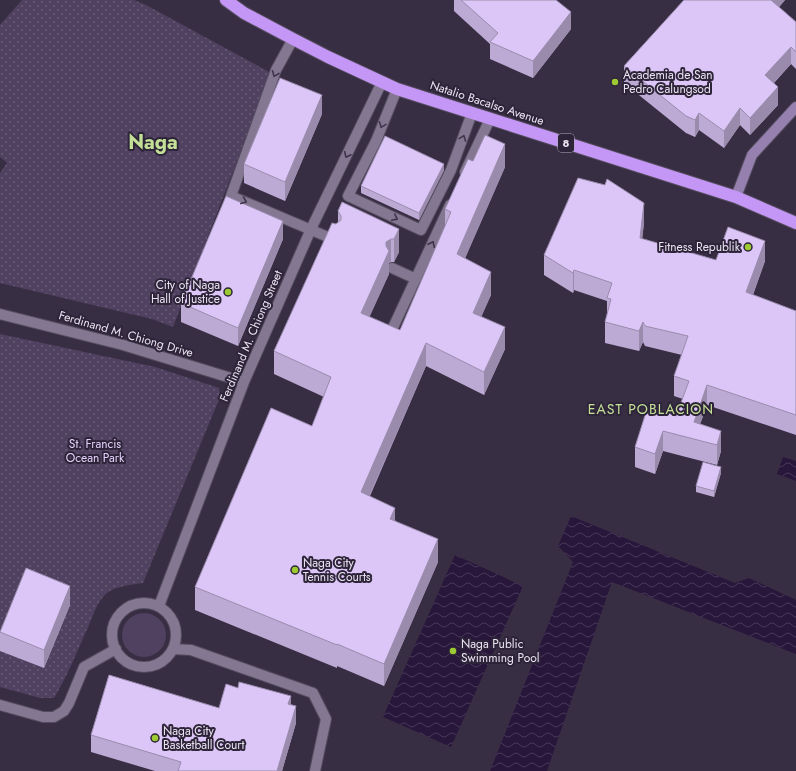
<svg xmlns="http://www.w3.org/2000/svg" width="796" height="771" font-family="Jost,sans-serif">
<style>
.green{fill:#504160}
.park{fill:url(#park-dots)}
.water{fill:url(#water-waves)}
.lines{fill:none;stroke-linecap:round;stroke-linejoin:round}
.lane-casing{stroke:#544c5e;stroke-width:12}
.secondary-casing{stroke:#544c5e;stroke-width:12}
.highway-casing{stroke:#544c5e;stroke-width:14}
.lane{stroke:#837791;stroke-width:10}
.secondary{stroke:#9680af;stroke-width:10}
.highway{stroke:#c496f5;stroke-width:12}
.wall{fill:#bdaad4}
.shaded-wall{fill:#9a8bad}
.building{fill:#dcc6f7;stroke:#9a8bad}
.oneway{stroke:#3f354b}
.poi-dot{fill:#9cca32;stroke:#2e2439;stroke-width:1.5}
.labels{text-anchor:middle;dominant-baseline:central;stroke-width:4;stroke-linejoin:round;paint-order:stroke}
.shield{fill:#2e2439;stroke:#b2aaba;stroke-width:1}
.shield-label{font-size:11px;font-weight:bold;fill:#eae4f2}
.poi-label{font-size:12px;fill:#eae4f2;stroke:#2e2439;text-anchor:start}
.street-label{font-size:12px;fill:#eae4f2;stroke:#2e2439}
.park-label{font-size:12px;fill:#e3d0fa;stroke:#2e2439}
.quarter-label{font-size:14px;letter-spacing:1px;fill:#c4e097;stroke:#2e2439}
.town-label{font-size:20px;font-weight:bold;fill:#c4e097;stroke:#2e2439}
</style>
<defs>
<pattern id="park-dots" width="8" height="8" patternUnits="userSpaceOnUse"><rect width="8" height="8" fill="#504160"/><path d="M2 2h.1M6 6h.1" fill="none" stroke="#695c77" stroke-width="1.8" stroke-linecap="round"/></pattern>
<pattern id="water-waves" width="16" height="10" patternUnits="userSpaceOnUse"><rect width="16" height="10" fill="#29163b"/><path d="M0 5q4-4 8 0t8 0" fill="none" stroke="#483858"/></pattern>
</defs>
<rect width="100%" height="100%" fill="#382e44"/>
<path class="green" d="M122 635a22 22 0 1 1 44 0a22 22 0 1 1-44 0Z"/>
<path class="park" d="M22,0H134L146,5L271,73L173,327L152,319L0,283V173L7,163L0,157V25Z
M0,334L155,367L219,388L220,397L143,583C130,585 111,586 103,597C96,605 93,616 89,625C78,649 68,675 54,698H40L0,687Z"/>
<path class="water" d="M783,457L796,461V481L777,474Z
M571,516L735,583L749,578L796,600V654L612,582L547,771H490L573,562L558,546Z
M455,555L523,586L451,747L383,717Z"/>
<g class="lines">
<g class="lane-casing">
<path id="lane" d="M293,39L276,70L231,196L335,240
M397,89L376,141L348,196L421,230L451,170L472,113
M465,172L490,119
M392,268L416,279
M0,314L123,345L244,382
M390,334L450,205
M112 635a32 32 0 1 1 64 0a32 32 0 1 1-64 0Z
M159,606L244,382L311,229L382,82
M173,649L191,650L313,693L326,719L315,771
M0,705L43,717H54L64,711L69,703L84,667L116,649"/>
</g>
<g class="secondary-casing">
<path id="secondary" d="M736,197L752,155L796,107"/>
</g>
<g class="highway-casing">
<path id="highway" d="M226,0L244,13L293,39L328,57L397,89L736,197L796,223"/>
</g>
<use href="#lane" class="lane"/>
<use href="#secondary" class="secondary"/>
<use href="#highway" class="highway"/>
</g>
<path class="wall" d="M454,0H556L571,29L533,78L490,59V44L454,11Z
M684,0H785L779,7L796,22V69L791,64L774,83L778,105L750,135L740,125L724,148L699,130L695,137L686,133L624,83V66Z
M322,114L285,201L244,183V164Z
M473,161L505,167L465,258L491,295L481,316L505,349L484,395L426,366L370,496L438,562L384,686L337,666V668L195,610V587L312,426L324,397L274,374V351L336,224L338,222V211L399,229V252L394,262H391L389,263V274L369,317L400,330L445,227V209Z
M444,170L419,220L361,193V186Z
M644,223L642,239L716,260L765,261L753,295L796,311V435L707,405L700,424L721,431V451L717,465L663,451L655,474L635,467V447L676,416L683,399L674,396V376L682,355L645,346L643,342L639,351L605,343V322L607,316V301L574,290L573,293L544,275V255Z
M283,239L238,346L181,322V303Z
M721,473L714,497L696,492V486Z
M70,605L44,668L0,651V631Z
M291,705L296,723L282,771H155L91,752V735Z"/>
<path class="shaded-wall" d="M771,0H785L771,17Z
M571,12V29L533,78V61Z
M791,47V64L765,92V75Z
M778,87V105L750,135V118Z
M322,95V114L285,201V182Z
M740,108V125L724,148V131Z
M699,113V130L695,137V120Z
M505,144V167L457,277V254Z
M444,164V170L419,220V213Z
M644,203V223L640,259V238Z
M283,221V239L238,346V328Z
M399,229V252L394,262V239Z
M391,239V262L389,263V274L361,336V313L386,242Z
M765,241V261L746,313V292Z
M574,270V290L573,293V273Z
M491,272V295L473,336V313Z
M643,322V342L639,351V331Z
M505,327V349L484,395V372Z
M426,343V366L361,515V492Z
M707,385V405L695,439L694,422Z
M663,431V451L655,474V454Z
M721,431V451L717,465V445Z
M721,467V473L714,497V491Z
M395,508V530L390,519Z
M438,539V562L384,686V664Z
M70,586V605L44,668V650Z
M291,696V712L288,704Z
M296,706V723L282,771H277Z"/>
<path class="building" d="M461,0H556L571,12L533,61L490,42L498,33Z
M684,0H771L796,22V52L791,47L765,75L778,87L750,118L740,108L724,131L699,113L695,120L686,116L624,66Z
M280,78L322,95L285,182L244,164Z
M485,135L505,144L457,254L491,272L473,313L505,327L484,372L426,343L361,492L395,508L390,519L438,539L384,664L337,644V645L195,587L271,408L312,426L331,377L274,351L332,223L336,224L341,220V216L338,211L342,202L399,229L394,239H391L386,242V246L389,251L361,313L400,330L451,212L445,209L468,159L473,161Z
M385,136L444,164L419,213L361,186Z
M578,178L605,185L607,179L644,203L640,238L716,260L728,227L765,241L746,292L796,311V415L707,385L694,422L721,431L717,445L663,431L655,454L635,447L648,406L676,416L689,381L674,376L688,336L645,326L643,322L639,331L605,322L611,299L607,298L612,283L574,270L573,273L544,255Z
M226,196L283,221L238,328L181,303Z
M703,462L721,467L714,491L696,486Z
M26,568L70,586L44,650L0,632Z
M109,675L219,708L226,684L238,688L239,682L291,696L288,704L296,706L277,771H178L181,762L91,735Z"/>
<defs><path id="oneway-chevron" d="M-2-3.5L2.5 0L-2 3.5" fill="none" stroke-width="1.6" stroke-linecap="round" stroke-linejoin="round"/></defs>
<g class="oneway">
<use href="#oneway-chevron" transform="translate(275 74) rotate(112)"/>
<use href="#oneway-chevron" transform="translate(382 125) rotate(111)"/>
<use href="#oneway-chevron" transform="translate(463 138) rotate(-69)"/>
<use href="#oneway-chevron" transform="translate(347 155) rotate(116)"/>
<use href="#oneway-chevron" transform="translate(244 201) rotate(22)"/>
<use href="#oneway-chevron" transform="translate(395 218) rotate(26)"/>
<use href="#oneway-chevron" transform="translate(432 244) rotate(-65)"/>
</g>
<g class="poi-dot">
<circle cx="615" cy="82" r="4"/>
<circle cx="748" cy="247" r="4"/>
<circle cx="228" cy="292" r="4"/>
<circle cx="295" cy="570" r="4"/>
<circle cx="453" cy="651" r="4"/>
<circle cx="155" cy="738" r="4"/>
</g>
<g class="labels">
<rect class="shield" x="558" y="134" width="16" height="18" rx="3"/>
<g class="shield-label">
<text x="566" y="143">8</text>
</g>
<g class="poi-label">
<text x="623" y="75">Academia de San<tspan x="623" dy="14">Pedro Calungsod</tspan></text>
<text x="740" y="247" text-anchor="end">Fitness Republik</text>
<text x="220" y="285" text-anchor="end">City of Naga<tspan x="220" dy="14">Hall of Justice</tspan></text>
<text x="303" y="563">Naga City<tspan x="303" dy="14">Tennis Courts</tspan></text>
<text x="461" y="644">Naga Public<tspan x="461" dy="14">Swimming Pool</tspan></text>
<text x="163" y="731">Naga City<tspan x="163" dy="14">Basketball Court</tspan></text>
</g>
<g class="street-label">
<text transform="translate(487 103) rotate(18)">Natalio Bacalso Avenue</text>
<text transform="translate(126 334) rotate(16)">Ferdinand M. Chiong Drive</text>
<text transform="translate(251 336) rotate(-67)">Ferdinand M. Chiong Street</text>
</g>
<g class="park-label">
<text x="95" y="444">St. Francis<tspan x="95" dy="14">Ocean Park</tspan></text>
</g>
<g class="quarter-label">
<text x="651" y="409">EAST POBLACION</text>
</g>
<g class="town-label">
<text x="153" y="142">Naga</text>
</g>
</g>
</svg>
